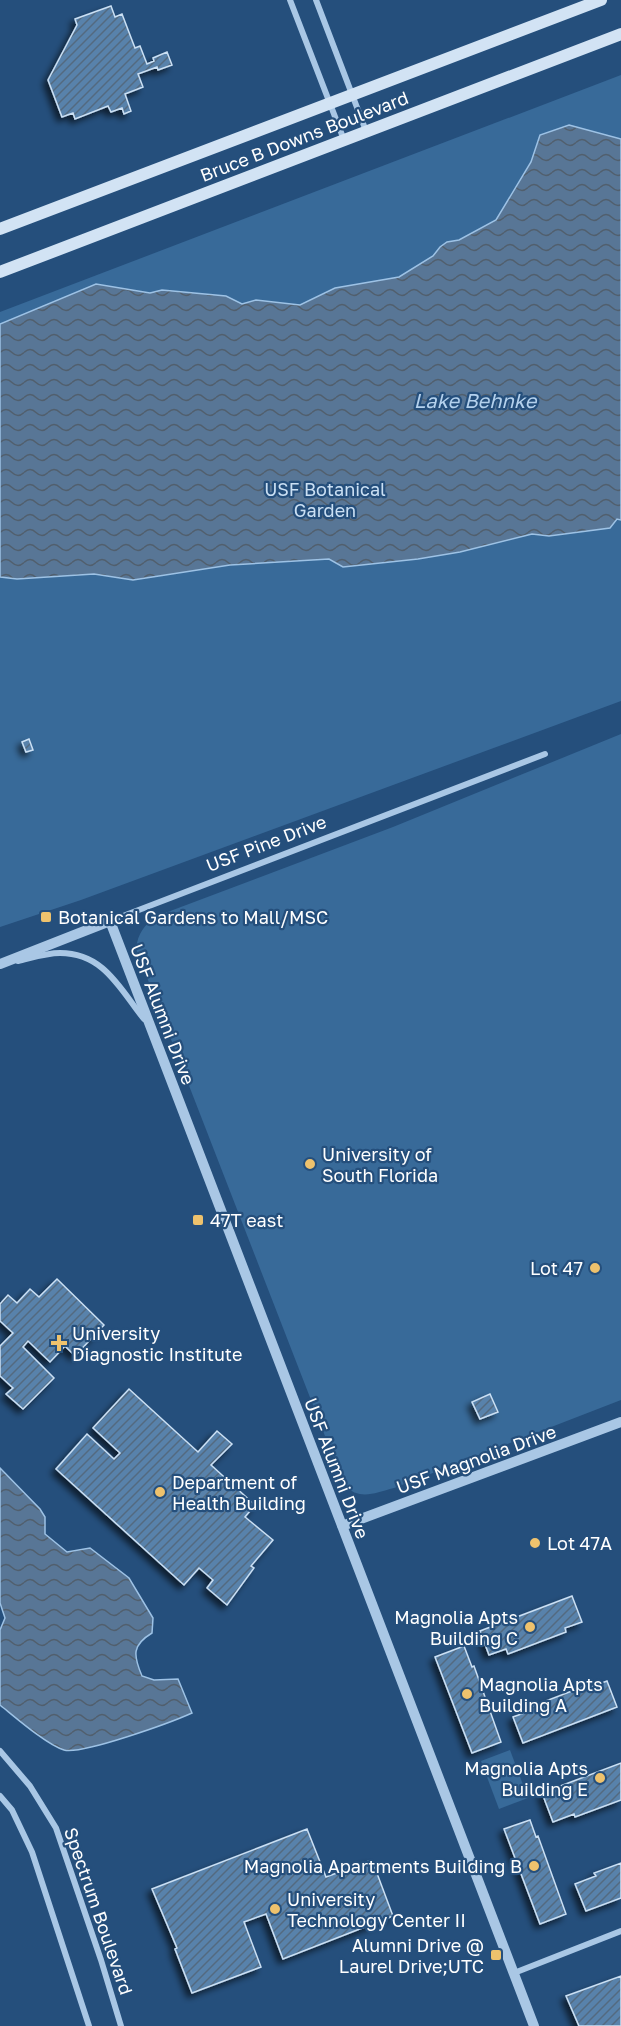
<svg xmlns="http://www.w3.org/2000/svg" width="621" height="2026" font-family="'Golos Text',sans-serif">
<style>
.green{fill:#386a99}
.water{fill:url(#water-waves);stroke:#9dc2e5;stroke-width:1.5}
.building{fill:url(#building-hatch);stroke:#cbe0f4;stroke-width:1.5;filter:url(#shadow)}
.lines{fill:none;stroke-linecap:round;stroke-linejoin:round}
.minor{stroke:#a9c7e5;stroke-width:6}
.tertiary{stroke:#a9c7e5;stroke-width:10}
.secondary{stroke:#d2e3f4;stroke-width:12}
.poi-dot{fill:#eec26d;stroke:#254f7c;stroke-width:2}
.labels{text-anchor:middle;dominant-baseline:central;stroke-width:4.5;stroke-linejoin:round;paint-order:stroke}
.street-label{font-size:18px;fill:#fff;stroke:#254f7c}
.park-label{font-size:18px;fill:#cbe0f4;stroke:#254f7c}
.poi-label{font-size:18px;fill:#fff;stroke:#254f7c;text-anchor:start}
.water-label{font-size:20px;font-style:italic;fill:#b4d1ed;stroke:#254f7c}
</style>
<defs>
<pattern id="water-waves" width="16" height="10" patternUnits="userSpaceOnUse" patternTransform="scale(1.5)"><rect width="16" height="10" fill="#587696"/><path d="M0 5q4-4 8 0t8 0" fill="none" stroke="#515f6d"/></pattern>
<pattern id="building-hatch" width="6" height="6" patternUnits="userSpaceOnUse" patternTransform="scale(1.5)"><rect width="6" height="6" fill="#5982ab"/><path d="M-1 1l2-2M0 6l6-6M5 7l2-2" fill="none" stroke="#536a80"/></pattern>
<filter id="shadow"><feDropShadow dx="-4.5" dy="4.5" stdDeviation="3" flood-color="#0009"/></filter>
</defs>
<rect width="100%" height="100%" fill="#254f7c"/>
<path class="green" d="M621,75V701L81,900L0,927V312Z
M621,734V1400L394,1488C374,1493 360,1501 344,1485L136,949C138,933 144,925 157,916L393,827Z
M510,1750L528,1798L499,1809L481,1761Z"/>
<path class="water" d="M569,125L621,139V520L617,519L610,528L549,536L532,534L460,552L418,559L343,567L329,559L230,565L133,580L94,574L17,579L0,577V324L96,284L150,293L162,290L226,296L242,304L256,300L300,305L335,288L399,277L433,256L440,247L447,242L459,240L496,220L531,162L540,135Z
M0,1468L40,1509L45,1517V1534L67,1552L90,1548L129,1578L153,1618L152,1633C132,1645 133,1655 142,1676L154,1680L178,1679L192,1713C172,1722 82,1755 64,1750C47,1745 15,1717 0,1705V1630L5,1618L0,1603Z"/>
<path class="building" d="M111,6L115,17L122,14L135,48L140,46L147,64L154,61L153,58L167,52L172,65L158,70L157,67L138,74L143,87L125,94L131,111L124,114L122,108L111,112L108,106L75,119L73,113L62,117L48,80L77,25L75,19Z
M29,739L33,750L26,752L22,742Z
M57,1279L104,1325L75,1356L65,1346L50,1362L28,1341L23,1347L54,1378L23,1409L6,1394L13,1388L0,1376V1346L13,1333L0,1321V1304L8,1295L17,1303L30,1289L39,1297Z
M129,1389L198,1452L217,1431L232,1444L211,1465L255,1505L245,1517L273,1540L251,1566L254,1568L227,1605L207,1588L213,1580L199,1568L184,1585L56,1469L87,1434L114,1459L120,1453L93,1428Z
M490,1394L498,1412L480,1419L472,1402Z
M572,1596L582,1622L565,1628L566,1632L508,1654L506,1649L489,1655L480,1631Z
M464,1646L472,1667L474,1666L501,1742L472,1753L435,1657Z
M607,1681L617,1707L523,1743L513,1717L532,1710L530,1707L585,1686L586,1689Z
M621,1763V1800L575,1817L574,1814L553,1822L542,1793Z
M530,1820L536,1837L538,1836L566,1914L540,1924L504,1829Z
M307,1829L326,1877L372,1860L393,1916L283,1959L266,1914L244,1922L261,1967L192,1993L175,1949L177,1948L152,1889Z
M621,1863V1898L586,1911L575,1884L596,1876L594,1873Z
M621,1976V2026H579L566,1996Z"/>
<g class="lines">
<path class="minor" d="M290,0L344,140
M316,0L366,131
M110,921L545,754
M18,961C31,958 46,953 60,953C104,953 120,989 144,1019
M0,1751L30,1786L56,1828L101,1960L121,2026
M0,1796L12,1810L32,1852L89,2026
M514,1973L621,1931"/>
<path class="tertiary" d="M0,964L110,921L534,2026
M342,1526L621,1422"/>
<path class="secondary" d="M0,229L601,0
M0,272L621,34"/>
</g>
<g class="poi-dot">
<rect x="40" y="911" width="12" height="12" rx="3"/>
<circle cx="310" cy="1164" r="6"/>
<rect x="192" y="1214" width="12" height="12" rx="3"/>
<circle cx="595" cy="1268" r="6"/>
<path d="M56 1334h6v6h6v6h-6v6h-6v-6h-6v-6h6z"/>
<circle cx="160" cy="1492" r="6"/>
<circle cx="535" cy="1543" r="6"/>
<circle cx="530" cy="1627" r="6"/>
<circle cx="467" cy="1694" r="6"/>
<circle cx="600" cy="1778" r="6"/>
<circle cx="534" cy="1866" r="6"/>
<circle cx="275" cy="1909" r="6"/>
<rect x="490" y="1949" width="12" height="12" rx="3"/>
</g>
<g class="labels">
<g class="street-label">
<text transform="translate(304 136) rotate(-21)">Bruce B Downs Boulevard</text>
<text transform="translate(266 843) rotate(-21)">USF Pine Drive</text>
<text transform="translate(163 1014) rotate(69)">USF Alumni Drive</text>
<text transform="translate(476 1459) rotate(-20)">USF Magnolia Drive</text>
<text transform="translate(337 1468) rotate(69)">USF Alumni Drive</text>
<text transform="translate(99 1911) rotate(71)">Spectrum Boulevard</text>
</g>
<g class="park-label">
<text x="325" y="489">USF Botanical<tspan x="325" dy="21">Garden</tspan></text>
</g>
<g class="poi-label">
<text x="58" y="917">Botanical Gardens to Mall/MSC</text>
<text x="322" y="1154">University of<tspan x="322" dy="21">South Florida</tspan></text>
<text x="210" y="1220">47T east</text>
<text x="583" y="1268" text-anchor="end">Lot 47</text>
<text x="72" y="1333">University<tspan x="72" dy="21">Diagnostic Institute</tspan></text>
<text x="172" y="1482">Department of<tspan x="172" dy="21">Health Building</tspan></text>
<text x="547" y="1543">Lot 47A</text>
<text x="518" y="1617" text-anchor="end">Magnolia Apts<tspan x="518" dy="21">Building C</tspan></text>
<text x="479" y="1684">Magnolia Apts<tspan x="479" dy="21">Building A</tspan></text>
<text x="588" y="1768" text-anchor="end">Magnolia Apts<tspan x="588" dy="21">Building E</tspan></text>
<text x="522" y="1866" text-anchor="end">Magnolia Apartments Building B</text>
<text x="287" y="1899">University<tspan x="287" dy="21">Technology Center II</tspan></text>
<text x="484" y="1945" text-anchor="end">Alumni Drive @<tspan x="484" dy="21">Laurel Drive;UTC</tspan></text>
</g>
<g class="water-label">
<text x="475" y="400">Lake Behnke</text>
</g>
</g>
</svg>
